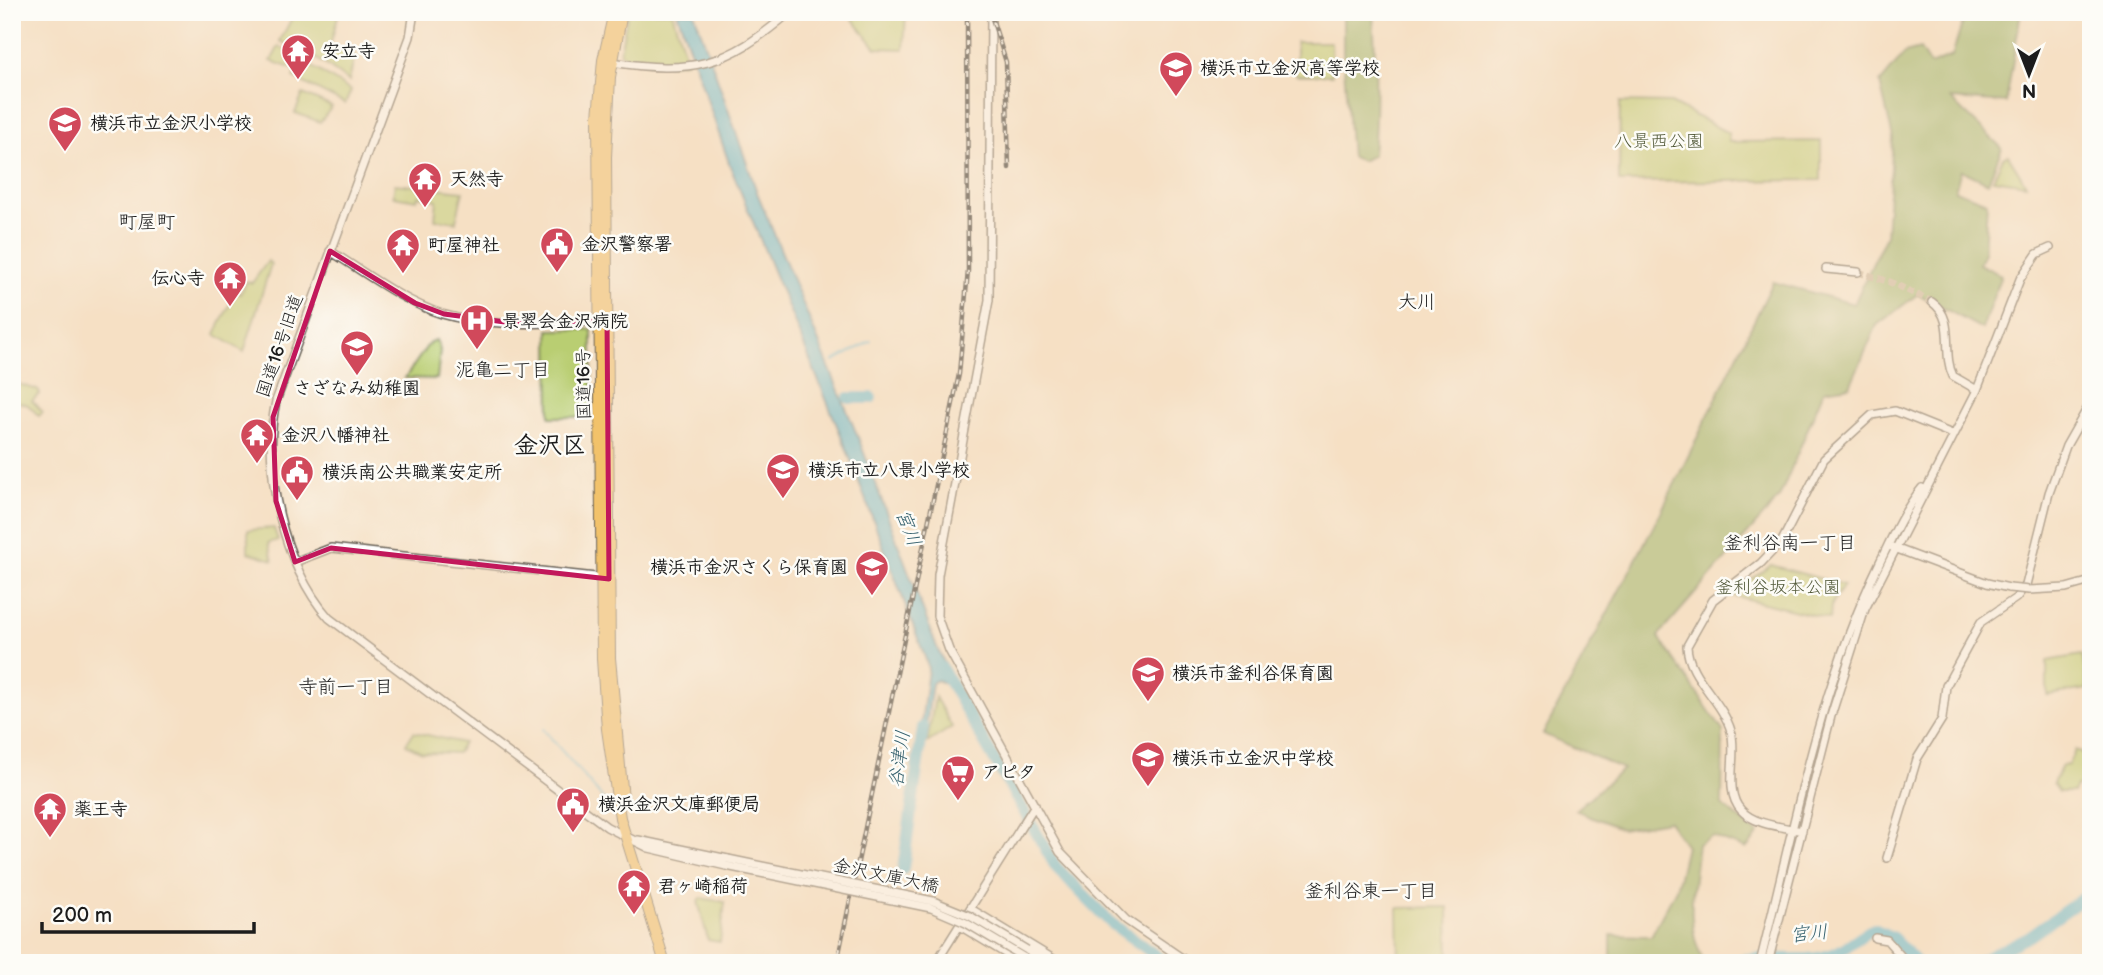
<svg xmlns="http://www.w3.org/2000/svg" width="2103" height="975" font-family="'Balsamiq Sans','Klee One',sans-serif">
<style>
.green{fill:#b9ce72;stroke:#6a7547;stroke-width:2}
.forest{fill:#92b164;stroke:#576640;stroke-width:2}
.water{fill:#54b6d3;stroke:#386978;stroke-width:2}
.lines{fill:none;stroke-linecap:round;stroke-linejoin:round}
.stream{stroke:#54b6d3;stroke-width:2}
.river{stroke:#54b6d3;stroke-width:12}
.tertiary-tunnel{stroke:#cab9a2;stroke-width:7;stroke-dasharray:7 3.5;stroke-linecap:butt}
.tertiary-casing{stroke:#686157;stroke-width:10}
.trunk-casing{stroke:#686157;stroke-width:12}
.tertiary{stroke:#fff;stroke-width:7}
.trunk{stroke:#f2c26a;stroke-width:10}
.rail-casing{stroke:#1c1c1c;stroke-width:4.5}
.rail{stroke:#fdfcf7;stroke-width:2;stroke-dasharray:5;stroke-linecap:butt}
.tertiary-bridge-casing{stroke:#686157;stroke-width:10;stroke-linecap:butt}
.tertiary-bridge{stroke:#fff;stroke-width:7}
.marked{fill:none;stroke:#c2185b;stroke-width:5;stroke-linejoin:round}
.labels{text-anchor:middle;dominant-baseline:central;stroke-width:5;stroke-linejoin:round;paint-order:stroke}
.poi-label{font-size:18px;font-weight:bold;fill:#1c1c1c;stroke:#fdfcf7;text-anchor:start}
.park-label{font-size:18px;fill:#535a3a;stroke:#fdfcf7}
.street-label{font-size:18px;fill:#1c1c1c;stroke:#fdfcf7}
.neighbourhood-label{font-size:19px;fill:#1c1c1c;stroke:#fdfcf7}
.water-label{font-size:19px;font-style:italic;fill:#35616e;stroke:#fdfcf7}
.district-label{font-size:24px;font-weight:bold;fill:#1c1c1c;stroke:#fdfcf7}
</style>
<rect width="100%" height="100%" fill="#fdfcf7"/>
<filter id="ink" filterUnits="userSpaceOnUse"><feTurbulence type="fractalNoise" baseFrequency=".0143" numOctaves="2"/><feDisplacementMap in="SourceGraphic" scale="14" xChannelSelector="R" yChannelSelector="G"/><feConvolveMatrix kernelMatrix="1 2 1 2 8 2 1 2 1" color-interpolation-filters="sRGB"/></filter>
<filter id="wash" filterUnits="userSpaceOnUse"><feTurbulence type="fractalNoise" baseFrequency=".00686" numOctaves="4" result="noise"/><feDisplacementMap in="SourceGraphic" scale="28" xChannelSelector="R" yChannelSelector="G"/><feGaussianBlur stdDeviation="1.57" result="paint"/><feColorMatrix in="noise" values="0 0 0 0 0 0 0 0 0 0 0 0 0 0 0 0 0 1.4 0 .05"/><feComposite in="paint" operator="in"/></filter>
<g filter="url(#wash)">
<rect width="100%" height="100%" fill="#f5e0c4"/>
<path class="green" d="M295,12H339L330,46L355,55L349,81L317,59L280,41Z
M628,12H672L687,61C670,66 632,64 620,52Z
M847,12H906L904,49L876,48Z
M1296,42H1331L1332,75H1296Z
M279,46L351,91L345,104L294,78L296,70L271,61Z
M303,94L332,107L320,122L295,113Z
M1620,102L1671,103L1728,133L1729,142L1821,141V180L1619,182Z
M2008,155L2026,184L1993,179L2003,158Z
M395,184L463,191L456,222L435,219L437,200L418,196L417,200L393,196Z
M268,261L271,264L244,352L215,334L236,292L240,294L247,281L252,283Z
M592,329V417H550L549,330Z
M436,340L440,350L437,379L405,378L430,342Z
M12,382L38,390L40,393L32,401L43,412L39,416L28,405L12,400Z
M274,528L278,540L268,543L273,560L248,552V530Z
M1771,565L1844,585L1831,605L1830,619L1730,595Z
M2082,655L2088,689L2047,695V661Z
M935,697L952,727L927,743Z
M414,732L463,743L457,753L422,752L406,744Z
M2091,746V785L2076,786L2073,792H2059L2053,783L2062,766L2068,765L2075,750L2083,753Z
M701,898L725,902L720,942L708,940L698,901Z
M1448,907L1449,963H1399L1398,908Z"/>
<path class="forest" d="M1343,12H1373C1376,61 1377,107 1373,155L1362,161L1351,157L1343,54Z
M1966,12H2021L2006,103L1950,99L2002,148L1988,183L1961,170L1955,190L1987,202L1984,253L1979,264L2001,275L1982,329L1918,294L1877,325L1850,386L1824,390L1779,498L1658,636L1723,731L1722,805L1759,834L1746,849L1712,836L1698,844C1694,884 1683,927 1705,963H1611V935L1651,936L1676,889L1686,846L1668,821L1622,829L1575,810L1623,769L1543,734L1660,514L1773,282L1854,304L1886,235L1893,138L1880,83L1905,53L1920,49L1930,65L1952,56Z"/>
<path class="water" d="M677,12H694L758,195L858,437L938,650L952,678L943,683L937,680L932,683L924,742L919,741L928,669L926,660L845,445L730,166Z"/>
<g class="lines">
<path class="stream" d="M834,361L871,341
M543,729L606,802"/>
<path class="river" d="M849,398H871
M941,667L1056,867L1111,923L1166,963
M903,869L923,727
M1730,963C1763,952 1798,965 1831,955C1848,949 1858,935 1874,929L1893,938L1917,963
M1976,963L2030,936L2082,899L2091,898"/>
</g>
</g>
<g filter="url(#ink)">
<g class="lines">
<path class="tertiary-tunnel" d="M1858,272L1890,282L1932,302"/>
<g class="tertiary-casing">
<path id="tertiary" d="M414,12L410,37L276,401C261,468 283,567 329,618L607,827L649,848L726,866
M991,12L989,300L938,575L937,616L949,650L1060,852L1126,920L1189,963
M611,62C693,74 726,67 790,12
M330,251C366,273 402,301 442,314C492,329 552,322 603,321
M1826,269L1858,272
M1932,302C1957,320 1941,352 1953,376L1977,390
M1892,547L1987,583L2009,588
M295,562L331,548L605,578
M2029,590L2066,588L2091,581
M1802,831C1784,827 1754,825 1741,810C1723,791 1738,755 1731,731C1722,700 1688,677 1687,646L1713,600L1761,563L1782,541L1824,459L1872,415L1895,411L1952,434
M638,840L728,859
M1887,858L1917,759L1942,719L1946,686L1981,622L2016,598L2026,585L2049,493L2066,446L2091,402
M971,909L1060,963
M960,926L1021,963
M1875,938L1887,940L1907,963
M1027,950L1047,963
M1023,957L1033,963
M943,963L939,958L1035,805
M1760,963C1794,828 1819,687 1880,562C1892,537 1904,510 1922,488
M1768,963L1831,716L1865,609L1977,390L2020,279L2037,254L2050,248"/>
</g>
<g class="trunk-casing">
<path id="trunk" d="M614,12L603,60L598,117L602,659L607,729L620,818L665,963
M622,12L610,77L606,157L610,658L623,799"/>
</g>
<use href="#tertiary" class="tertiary"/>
<use href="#trunk" class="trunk"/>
<g class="rail-casing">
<path id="rail" d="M990,12L1006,62L1009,168
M837,963L959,374L968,270L967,12"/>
</g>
<use href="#rail" class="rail"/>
<g class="tertiary-bridge-casing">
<path id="tertiary-bridge" d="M2009,588L2029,590
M728,859L933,901L970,916L1027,950
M726,866L931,908L966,923L1023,957"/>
</g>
<use href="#tertiary-bridge" class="tertiary-bridge"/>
</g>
</g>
<path d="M0 0H2103V975H0ZM330,251L415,303L444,314L505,322L607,321L609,579L331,548L295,562L276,501L273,417Z" fill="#f5e0c4" fill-opacity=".55" fill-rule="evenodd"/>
<path class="marked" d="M330,251L415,303L444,314L505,322L607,321L609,579L331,548L295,562L276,501L273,417Z"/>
<defs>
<g id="temple-pin" transform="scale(1.75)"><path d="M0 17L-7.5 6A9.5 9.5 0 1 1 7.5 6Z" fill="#d1495b" stroke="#fdfcf7"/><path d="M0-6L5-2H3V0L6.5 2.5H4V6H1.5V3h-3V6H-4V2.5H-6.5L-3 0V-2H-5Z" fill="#fff"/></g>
<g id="school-pin" transform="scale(1.75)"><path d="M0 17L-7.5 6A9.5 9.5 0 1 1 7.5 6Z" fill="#d1495b" stroke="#fdfcf7"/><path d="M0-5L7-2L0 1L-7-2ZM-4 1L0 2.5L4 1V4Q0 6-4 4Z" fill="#fff"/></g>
<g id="civic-pin" transform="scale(1.75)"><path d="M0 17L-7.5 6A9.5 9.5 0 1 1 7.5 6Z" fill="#d1495b" stroke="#fdfcf7"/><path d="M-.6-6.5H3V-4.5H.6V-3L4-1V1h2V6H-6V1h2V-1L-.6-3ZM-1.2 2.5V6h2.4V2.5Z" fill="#fff"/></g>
<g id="hospital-pin" transform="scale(1.75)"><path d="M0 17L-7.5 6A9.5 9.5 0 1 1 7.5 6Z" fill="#d1495b" stroke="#fdfcf7"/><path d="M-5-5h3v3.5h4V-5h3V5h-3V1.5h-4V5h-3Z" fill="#fff"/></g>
<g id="supermarket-pin" transform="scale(1.75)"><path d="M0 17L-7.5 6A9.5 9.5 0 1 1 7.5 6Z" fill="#d1495b" stroke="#fdfcf7"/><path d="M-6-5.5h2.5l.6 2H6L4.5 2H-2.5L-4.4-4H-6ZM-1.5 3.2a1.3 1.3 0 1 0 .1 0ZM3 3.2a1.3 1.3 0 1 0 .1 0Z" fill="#fff"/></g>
</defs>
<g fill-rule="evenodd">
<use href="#temple-pin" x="298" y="51"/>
<use href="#school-pin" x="1176" y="68"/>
<use href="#school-pin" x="65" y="123"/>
<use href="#temple-pin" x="425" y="179"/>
<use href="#civic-pin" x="557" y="244"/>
<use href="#temple-pin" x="403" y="245"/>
<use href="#temple-pin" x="230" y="278"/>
<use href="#hospital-pin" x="477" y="321"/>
<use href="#school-pin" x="357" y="347"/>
<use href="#temple-pin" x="257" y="435"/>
<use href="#school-pin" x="783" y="470"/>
<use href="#civic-pin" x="297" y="472"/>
<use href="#school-pin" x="872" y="567"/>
<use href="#school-pin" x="1148" y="673"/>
<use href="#school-pin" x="1148" y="758"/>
<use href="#supermarket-pin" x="958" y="772"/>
<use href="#civic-pin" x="573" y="804"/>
<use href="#temple-pin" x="50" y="809"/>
<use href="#temple-pin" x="634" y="886"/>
</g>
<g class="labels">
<g class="poi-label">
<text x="322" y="51">安立寺</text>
<text x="1200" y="68">横浜市立金沢高等学校</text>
<text x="90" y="123">横浜市立金沢小学校</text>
<text x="450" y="179">天然寺</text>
<text x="582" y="244">金沢警察署</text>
<text x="428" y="245">町屋神社</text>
<text x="205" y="278" text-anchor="end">伝心寺</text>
<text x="502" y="321">景翠会金沢病院</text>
<text x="357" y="388" text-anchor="middle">さざなみ幼稚園</text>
<text x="282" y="435">金沢八幡神社</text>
<text x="808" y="470">横浜市立八景小学校</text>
<text x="322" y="472">横浜南公共職業安定所</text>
<text x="848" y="567" text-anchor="end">横浜市金沢さくら保育園</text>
<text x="1172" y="673">横浜市釜利谷保育園</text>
<text x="1172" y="758">横浜市立金沢中学校</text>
<text x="982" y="772">アピタ</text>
<text x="598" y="804">横浜金沢文庫郵便局</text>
<text x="74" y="809">薬王寺</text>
<text x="658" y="886">君ヶ崎稲荷</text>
</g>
<g class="park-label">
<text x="1659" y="141">八景西公園</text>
<text x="1778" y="587">釜利谷坂本公園</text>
</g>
<g class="street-label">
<text transform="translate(280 346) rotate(-71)">国道16号旧道</text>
<text transform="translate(584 384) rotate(-91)">国道16号</text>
<text transform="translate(886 876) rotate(12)">金沢文庫大橋</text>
</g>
<g class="neighbourhood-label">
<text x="147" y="222">町屋町</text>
<text x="1417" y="302">大川</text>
<text x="503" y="370">泥亀二丁目</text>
<text x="1790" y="543">釜利谷南一丁目</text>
<text x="346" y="687">寺前一丁目</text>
<text x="1371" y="891">釜利谷東一丁目</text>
</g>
<g class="water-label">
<text transform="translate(908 528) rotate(69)">宮川</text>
<text transform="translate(900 759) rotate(-82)">谷津川</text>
<text transform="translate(1809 934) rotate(-6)">宮川</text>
</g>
<g class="district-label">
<text x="550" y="445">金沢区</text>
</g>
</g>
<rect width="2103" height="975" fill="none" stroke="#fdfcf7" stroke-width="42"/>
<g transform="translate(2029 74) rotate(180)" stroke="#fdfcf7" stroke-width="5" paint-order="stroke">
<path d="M0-5L12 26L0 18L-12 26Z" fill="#1c1c1c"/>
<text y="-10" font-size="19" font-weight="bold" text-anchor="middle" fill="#1c1c1c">N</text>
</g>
<path d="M42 922v10h212v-10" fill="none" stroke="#1c1c1c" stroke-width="3.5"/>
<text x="52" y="922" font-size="21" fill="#1c1c1c" stroke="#fdfcf7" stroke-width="5" paint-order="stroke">200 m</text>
</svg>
